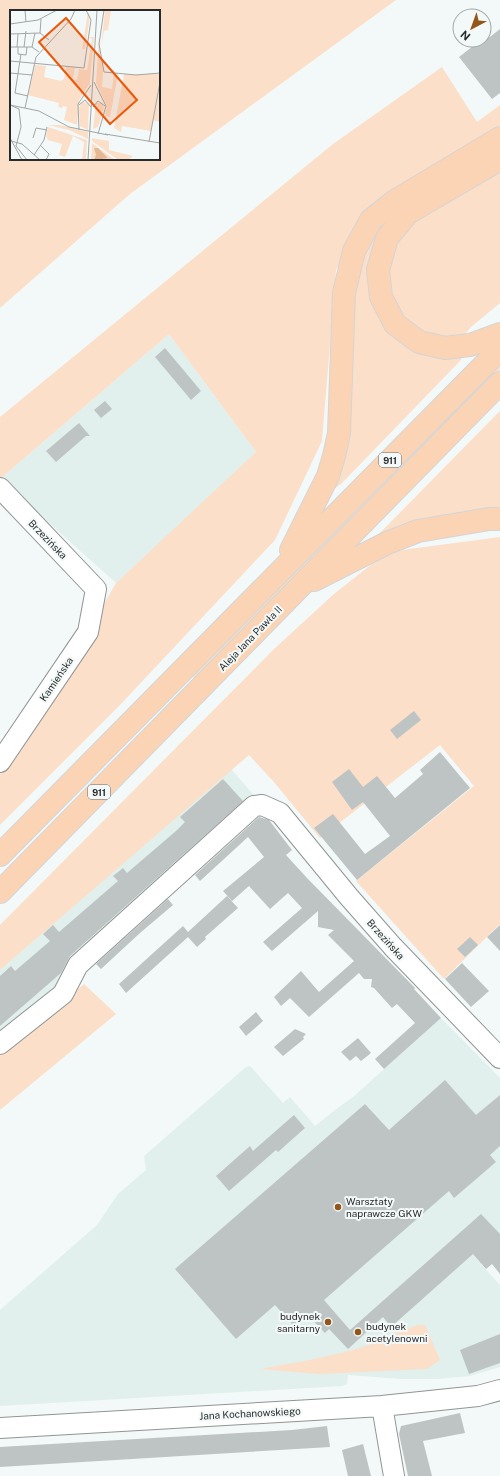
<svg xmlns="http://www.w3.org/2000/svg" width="500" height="1476" font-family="'Public Sans',sans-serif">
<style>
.built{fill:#e1f0ec}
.green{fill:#fbdfc9;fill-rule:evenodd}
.building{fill:#bec4c3}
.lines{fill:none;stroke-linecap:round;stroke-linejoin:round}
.minor-casing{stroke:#909594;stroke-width:22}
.major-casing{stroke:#d4d5d5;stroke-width:24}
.minor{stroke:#fff;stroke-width:20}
.major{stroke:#fbd4b6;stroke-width:22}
.poi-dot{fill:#93551a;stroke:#f3f9f8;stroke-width:1.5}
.labels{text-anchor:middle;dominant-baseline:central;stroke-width:4;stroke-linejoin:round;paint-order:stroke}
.shield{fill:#f3f9f8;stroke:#666968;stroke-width:1}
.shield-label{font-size:9px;font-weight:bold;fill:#292b2b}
.street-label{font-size:10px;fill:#292b2b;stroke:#f3f9f8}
.poi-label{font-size:10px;fill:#292b2b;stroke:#f3f9f8;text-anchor:start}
.inset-road{fill:none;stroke:#a2a7a6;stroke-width:1}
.view{fill:#e8590c;fill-opacity:0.15;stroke:#e8590c;stroke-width:2}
.inset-edge{fill:none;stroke:#292b2b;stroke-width:2}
</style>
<rect width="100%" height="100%" fill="#f3f9f8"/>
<path class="built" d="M169,334L256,452L198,508L116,583L0,479Z
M231,769L259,801L55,992L0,1036V970Z
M441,1018L500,1078V1247L481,1264L500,1285V1367L470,1376L437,1379H402L348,1375L347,1384L342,1386L0,1406V1310L97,1225L118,1194L146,1170L144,1156L246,1067L250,1066L283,1103L290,1097L315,1126L335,1110L353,1097Z"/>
<path class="green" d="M0,0H396L130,194L0,308ZM11,11H159V159H11Z
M442,67L477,122L500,105V126L451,154L367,211L336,270L322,441L275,540L118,707L0,825V774L34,725L116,583L256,452L169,334L0,479V417L333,144Z
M500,166V303L471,327L460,340L442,342L398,319L387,289L386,264L398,238L420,214Z
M396,216L381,311L465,353L460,361L342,483L333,490L357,265L384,218Z
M500,361V370L249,627L194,679L192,675Z
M500,411V512L375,538L490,421Z
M500,537V924L444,979L356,881L474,786L440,745L320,838L273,781L249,755L0,970V925L274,649L334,594L387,552Z
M84,984L116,1014L0,1110V1056Z
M418,1325H425L440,1360L427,1369L319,1374L260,1369C298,1362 338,1356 375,1343C389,1337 403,1330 418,1325Z"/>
<path class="building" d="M500,29V93L492,99L459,57L481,40H484V37L486,40Z
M165,348L201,391L191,400L155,357Z
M105,401L112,409L101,418L94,410Z
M79,423L90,436H86L56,462L46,451Z
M414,711L421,720L397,739L390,730Z
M440,752L470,788L357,880L314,828L333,814L365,854L390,836L363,802L352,810L332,782L349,769L363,787L377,776L395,798L423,774L420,770Z
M223,779L243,801L70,956L61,973L0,1026V976L11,966L15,971L50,941L43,934L53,925L59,932L118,881L113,876L123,868L127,873L176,831L185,822L180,817Z
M259,817L269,820L292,850L286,855L307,878L415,988L414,989L441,1018L384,1069L375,1059L415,1023L397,1004L392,1008L374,988L371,987L372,979H364L359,973L309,1017L290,998L281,1006L274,997L301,971L319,992L354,961L328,935L334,930L318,927V911L272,951L263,942L302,908L288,893L270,909L249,886L232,901L223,891L264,857L248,837L200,881L195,875Z
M227,896L238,908L205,937L206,939L197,947L188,937L126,993L119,984L183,926L188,932Z
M168,899L173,905L140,933L101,969L96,964Z
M500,925V951L487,937Z
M470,937L478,945L465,957L457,949Z
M462,963L489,991L471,1007L445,979Z
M256,1012L263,1021L246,1036L239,1027Z
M295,1029L306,1034L303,1037L304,1039L283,1056L274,1047Z
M358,1038L371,1053L361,1061L356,1056L350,1061L341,1052Z
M445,1080L476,1115L500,1095V1146L490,1155L496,1162L454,1198L449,1191L324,1300L350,1330L481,1214L500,1234V1274L492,1264L486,1269L473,1254L391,1327L383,1317L348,1349L329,1329L325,1333L307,1314L294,1326L275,1305L236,1339L175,1269L365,1104L389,1130Z
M294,1115L305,1128L278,1152L276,1150L229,1191L216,1176L250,1146L253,1151Z
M500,1334V1363L469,1374L460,1350Z
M460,1413L465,1433L423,1441L432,1476H408L399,1434L401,1426Z
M327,1426L330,1447L0,1467V1447L292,1430Z
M363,1444L371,1476H348L342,1450Z"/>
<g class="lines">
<g class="minor-casing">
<path id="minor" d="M0,488L96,589L88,632L0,762
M0,1044L63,994L78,965L254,806L262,805L280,813L349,897L393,947L500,1058
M382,1406L394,1476
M0,1428L382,1406L478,1396L500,1390"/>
</g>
<g class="major-casing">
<path id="major" d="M500,159L408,213L387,238L378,270L381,297L395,324L419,342L445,348L470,345L500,334
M291,550L328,476L334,456L339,433L344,293L354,251L371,220L395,201L500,138
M314,580L387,543L418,531L489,519H500
M0,855L500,349
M0,892L500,383"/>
</g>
<use href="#minor" class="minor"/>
<use href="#major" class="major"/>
</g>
<g class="poi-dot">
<circle cx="338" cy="1207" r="4"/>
<circle cx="328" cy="1322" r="4"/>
<circle cx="358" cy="1332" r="4"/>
</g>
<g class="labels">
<g class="shield">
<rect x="379" y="453" width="22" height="14" rx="3"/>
<rect x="88" y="785" width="22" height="14" rx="3"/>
</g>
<g class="shield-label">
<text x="390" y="460">911</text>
<text x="99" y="792">911</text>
</g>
<g class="street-label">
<text transform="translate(48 539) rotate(46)">Brzezińska</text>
<text transform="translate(250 638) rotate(-46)">Aleja Jana Pawła II</text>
<text transform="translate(56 679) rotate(-56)">Kamieńska</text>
<text transform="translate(386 939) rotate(48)">Brzezińska</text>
<text transform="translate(250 1413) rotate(-3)">Jana Kochanowskiego</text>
</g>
<g class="poi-label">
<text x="346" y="1201">Warsztaty<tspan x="346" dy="12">naprawcze GKW</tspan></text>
<text x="320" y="1316" text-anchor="end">budynek<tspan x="320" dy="12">sanitarny</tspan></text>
<text x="366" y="1326">budynek<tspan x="366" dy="12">acetylenowni</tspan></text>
</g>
</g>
<g transform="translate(10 10)">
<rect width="150" height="150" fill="#f3f9f8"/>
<path d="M95,0H101L98,20L94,21L91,38ZM78,2L80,6L75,39H72ZM79,27H84L80,73L69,90L67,115L54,110L57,97L53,96L52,98L48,97L49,93L18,85L25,55L36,56L34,67L51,71L54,69L56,57L65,58L63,69L67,70L69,59L77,60L82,29ZM89,28L93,63L92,77L102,79L104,63L108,64L100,107L95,106L91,122L97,96L86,73ZM114,64H150V112L143,110L141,121L112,116L111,122L104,118ZM72,92L79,93L78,120L70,116L69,98ZM86,93H92L94,98L88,117L83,119ZM38,115H50L78,122V129L59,120ZM38,117L77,130L76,150H72L74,132L63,126L55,147L49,145L52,134L38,130L36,126ZM82,128L99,131V140L123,146L118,150H108L82,131ZM82,133L105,150H81Z" fill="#fbdfc9"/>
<path d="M84,138H88L98,148L84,150L86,145Z" fill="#e6b895"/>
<path class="inset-road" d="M15,0L16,12M94,0L89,34L94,62L126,65L150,63M0,14L28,10L47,0M30,23L31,9M0,24L30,23L39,30M0,37H22L29,42M7,37L8,24M8,37V44L16,45L17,37M14,37L16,21M22,37L25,23M11,44L5,83L18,86M0,51L74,58L81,10L76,0M0,63L22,65M84,72L96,96L88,124M0,95L29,101L59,117L98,125M0,95L9,99L11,117L6,136L17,150M69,95L75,90L81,97M83,97L88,91L95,96M15,98L26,47L61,9L65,0M69,120L68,94L81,75M95,124L150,133M0,128L12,150M23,128L26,118L37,120M1,131L12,134L30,150M139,132L150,72M30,135L39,144L36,150M24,145L34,130L37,117M78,150L87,0"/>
<path class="view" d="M56,8L127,90L100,114L29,32Z"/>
<rect width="150" height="150" class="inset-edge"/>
</g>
<g transform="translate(472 28) rotate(221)"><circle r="19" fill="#f3f9f8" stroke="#a2a7a6"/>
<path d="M0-3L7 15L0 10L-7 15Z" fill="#93551a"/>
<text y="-6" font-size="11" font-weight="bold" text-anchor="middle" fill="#292b2b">N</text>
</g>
</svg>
